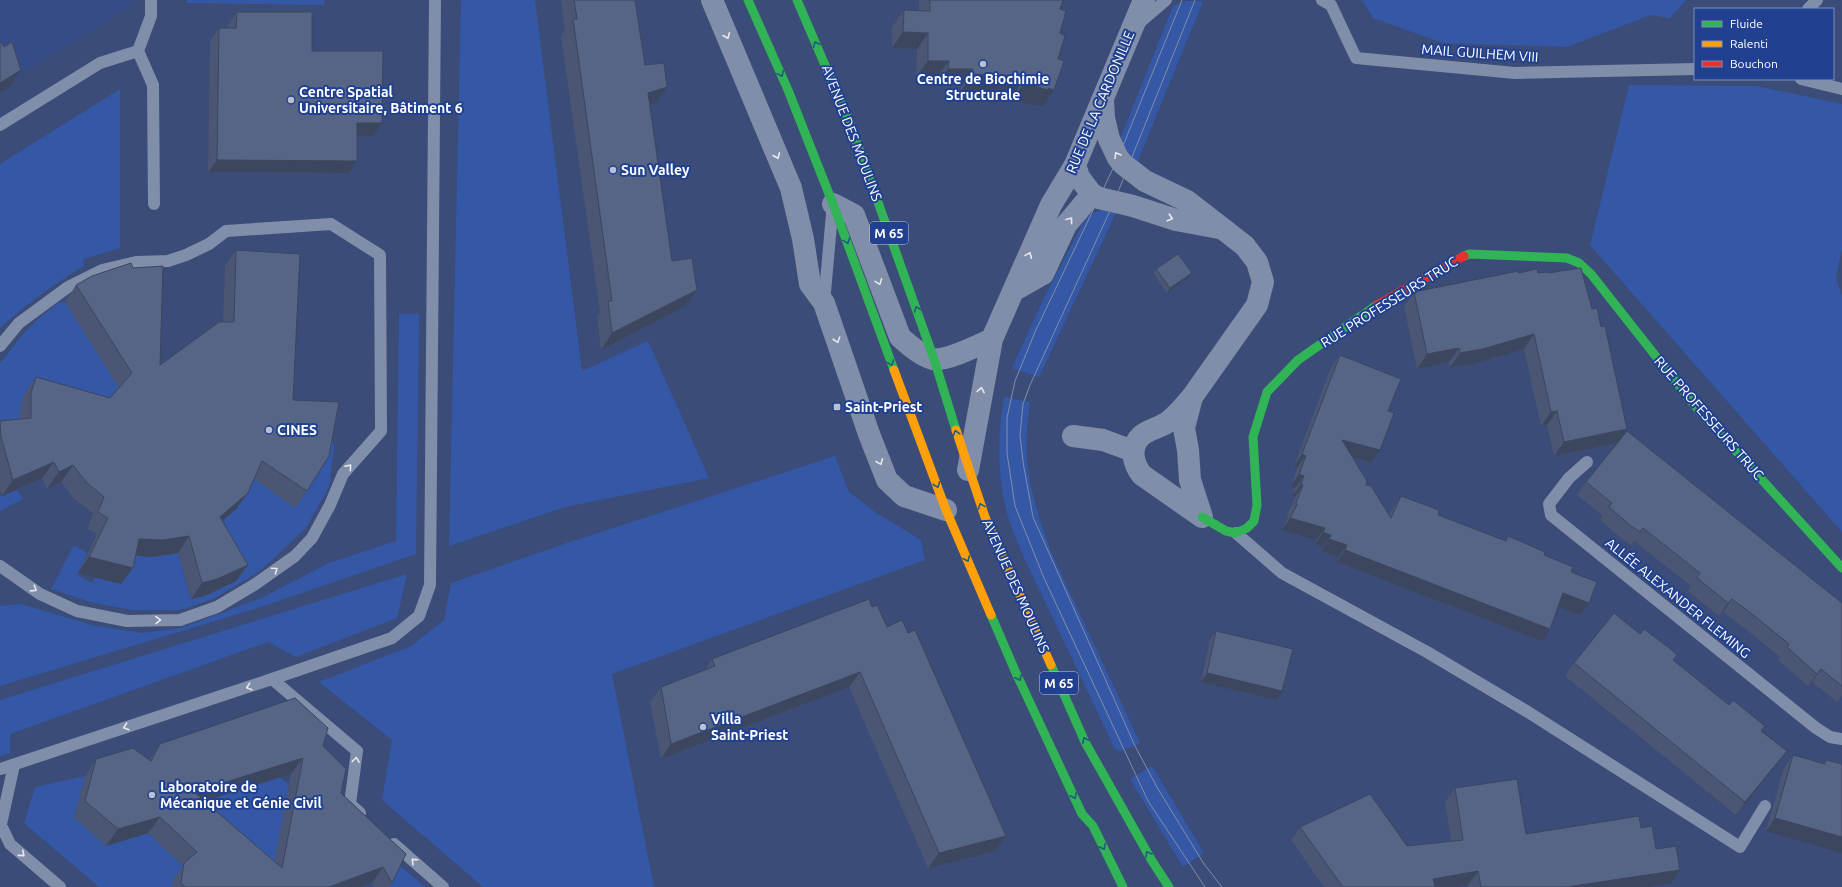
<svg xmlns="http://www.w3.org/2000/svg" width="1842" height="887" font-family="Ubuntu,sans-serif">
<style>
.green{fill:#3558a6}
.water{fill:#354c86}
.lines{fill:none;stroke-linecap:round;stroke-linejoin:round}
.lane{stroke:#818eaa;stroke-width:12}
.street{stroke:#818eaa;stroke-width:22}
.fast{stroke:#30b455;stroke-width:9}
.slow{stroke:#ff9f0a;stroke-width:9}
.jam{stroke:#e5322d;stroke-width:9}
.tram{stroke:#818da9;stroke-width:1}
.wall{fill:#4a5673;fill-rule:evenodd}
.shaded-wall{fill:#3c465e}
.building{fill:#566486;stroke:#3c465e;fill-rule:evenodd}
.oneway{stroke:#e6e8ee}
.oneway2{stroke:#245884}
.poi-dot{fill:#bac0cf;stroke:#214190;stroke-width:1.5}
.labels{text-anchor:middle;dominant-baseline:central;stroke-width:4;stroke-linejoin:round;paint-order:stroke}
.shield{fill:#214190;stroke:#bcc6de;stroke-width:1}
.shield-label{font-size:13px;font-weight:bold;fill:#fff}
.street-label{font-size:14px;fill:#fff;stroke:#214190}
.poi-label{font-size:14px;font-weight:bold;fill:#fff;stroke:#214190;text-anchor:start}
</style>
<rect width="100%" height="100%" fill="#3a4c77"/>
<path class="green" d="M187,0H324L325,5L187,3Z
M461,0H535L582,371L648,341L709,478L565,507L449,546Z
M1362,0H1686L1670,18L1651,15L1567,47L1443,43L1373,18Z
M1186,1H1203L1137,163L1128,155L1120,139L1173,6Z
M1629,85L1756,86L1842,104V249L1836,278L1842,296V532L1590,245Z
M120,89V248L83,259L84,266C54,284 26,304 0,328V164Z
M1101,210L1116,213L1039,377L1012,368L1043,300L1087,215Z
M65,302L123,390L108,404L20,409L19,435L0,437V364L22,335L38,319L58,303Z
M399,314H419L416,554L264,606L0,686V606L20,604L92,625L142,633L181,628L261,598L329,563L396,541Z
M1004,397L1030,402C1028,422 1025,442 1027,461C1030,493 1041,524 1052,554L1140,743L1121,751L1115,749C1096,710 1078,670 1059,631C1042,594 1022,558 1009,520C997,480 997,438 1004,397Z
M328,418L334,447L329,487L306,528L260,571L213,599L180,610H132L90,602L51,589L74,545L87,553L77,575L93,583L95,577L127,555L152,557L178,553L191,599L205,596L236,581L201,476Z
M835,456L849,492L875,512L921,540L925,560L612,674L654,887H483L382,800L392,740L319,682L411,646L444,620L451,583L567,543Z
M17,490L23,499L0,511V497Z
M407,574L397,618L296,657L268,642L10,734V753L0,756V700Z
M1152,766L1204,853L1183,867L1130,779Z
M85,776L74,817L106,846L148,833L185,868L172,887H99L24,823L35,787Z
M280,777L289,785L270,887L193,805Z
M400,866L425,887H383Z"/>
<path class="water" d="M0,0H132L133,5L11,80L0,53Z"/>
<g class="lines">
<path class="lane" d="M1322,0L1331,5L1356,58L1515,73L1695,69
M1808,9L1817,0
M1138,24L1166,0
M138,51L153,85L154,204
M1801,79L1842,89
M0,125L100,63L138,51L151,16V0
M824,303L832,214
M0,346L19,323L68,287L102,270L136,262L168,261L186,255L209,244L226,231L331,224L380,255L381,431L343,474L330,505L312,538L295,556L254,585L217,607L180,620L127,621L77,611L40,594L0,566
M1587,462L1569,478L1549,504L1551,515L1816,728L1830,737L1842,739
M1236,533L1282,573L1427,652L1528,712L1740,847L1765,806
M272,679L392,638L419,616L430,585L435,0
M0,769L272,679L357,751L350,804L360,813
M0,823L10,844L60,887
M1,824L14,765
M394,844L443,887"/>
<path class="street" d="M712,0L791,188L803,239L810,284L824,303L869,434L887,480L904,496L946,510
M1103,100L1104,118L1109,139L1118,158L1123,164L1145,181L1187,201L1245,246L1257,262L1263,282L1257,305L1192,397
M1075,165L1079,177L1084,184L1092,194L1099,198L1133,206L1176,220L1219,228
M833,204L854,215L900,337C909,345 921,356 933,359C947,361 979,345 992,339
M1013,291L1043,274L1066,225L1092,194
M1192,397L1184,428L1188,450L1190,480L1202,517L1142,475C1133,464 1129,447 1141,436C1147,430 1161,427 1168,422C1177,415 1185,405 1192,397Z
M1073,436L1103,440L1133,451
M968,470L992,339L1051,205L1075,165L1144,0"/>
<path class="fast" d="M748,0L788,90L833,204L894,370
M797,0L849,121L934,359L956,430
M1464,256L1469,254L1567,258L1579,263L1591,274L1695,406L1842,568
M1202,517L1226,531L1236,533L1247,528L1254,521L1257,505L1253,437L1267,392L1298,360L1377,305
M991,615L1016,673L1082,814L1093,826L1123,887
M1051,665L1085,742L1152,861L1169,887"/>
<path class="slow" d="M894,370L946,510L991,615
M956,430L985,517L1051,665"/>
<path class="jam" d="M1377,305L1464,256"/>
<path class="tram" d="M1182,0L1118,158L1035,332L1015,381L1007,418V453L1015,506L1044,578L1148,801L1205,887
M1195,0L1114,202L1030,385L1023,404L1020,435L1023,462L1033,517L1135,746L1158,789L1204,864L1222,887"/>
</g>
<path class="wall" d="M561,0H635L645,65L667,87L656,103L650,105L672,261L685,306L601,350L597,317L600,312L561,36L565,30Z
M919,0H1063L1060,9V33L1043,106L1037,104L1036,106L1013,100L1014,94L961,91V86L937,85V77H916L917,49L892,48V27L904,10H919Z
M237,12L312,51L373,136H357L348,173L208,172L210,41L219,28H227L228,25Z
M236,250L293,400L307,491L295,508L254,479L248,493L236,509L222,521L248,565L236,581L205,596L191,599L178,553L152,557L135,556L121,584L78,573L97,534L87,529L93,513L74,499L61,482L47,489L42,478L2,496L0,490V421L20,420V409L24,394L36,377L110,398L119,388L65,302L76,285L160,365L223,322L225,266Z
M1156,269L1192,273L1188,278L1167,293L1153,273Z
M1518,273H1548L1617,443L1554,456L1547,425L1541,426L1524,349L1473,364L1450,367L1449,362L1417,369L1404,306L1414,292Z
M1340,355L1388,411L1380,450L1371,462L1353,457L1366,485L1389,515L1393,508L1401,496L1438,515L1505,541L1508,536L1544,555L1571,572L1580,615L1558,606L1542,641L1337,562L1339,557L1321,551L1323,547L1315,544L1316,540L1282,530L1288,517L1287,515L1295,497L1292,496L1295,488L1291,486L1297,468L1294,466L1331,367Z
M1586,482L1842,603V696L1837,702L1812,682L1808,686L1778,660L1780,657L1743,627L1723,612L1719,616L1688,591L1691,586L1634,541L1631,545L1622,539L1600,520L1603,516L1577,495Z
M872,607L995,851L928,868L849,687L661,759L650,702L661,687L704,671L712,659Z
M1216,631L1282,691L1276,700L1201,682L1210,639Z
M1673,660L1761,731L1778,763L1736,815L1565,676L1574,663Z
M160,744L323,746L341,793L406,854L392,883L389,887H374L372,883L361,887H172L173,879L183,866L148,833L106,846L74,817L85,776L96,759L149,760ZM291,774L274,862L205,801Z
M1793,755L1823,763L1826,760L1842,764L1766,831L1784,768Z
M1455,788L1526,834L1641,828L1656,849L1671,884L1649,887H1468V885L1459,887H1324L1291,840L1300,827L1407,846L1451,841L1445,802Z"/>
<path class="shaded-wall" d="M903,32L928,33L917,49L892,48Z
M928,61H949L937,77H916Z
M948,69H973L961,86L937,85Z
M21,70L10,86L0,92V83Z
M972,74L1025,77L1014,94L961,91Z
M1024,83L1048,88L1054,90L1043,106L1037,104L1036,106L1013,100Z
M667,87L656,103L637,109L648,93Z
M357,123H382L373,136H348Z
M217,160L357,161L348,173L208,172Z
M1192,273L1188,278L1167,293L1170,288Z
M697,290L685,306L601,350L612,333Z
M1534,334L1524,349L1473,364L1450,367L1460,353Z
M1459,348L1449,362L1417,369L1427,354Z
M1557,411L1547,425L1541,426L1551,412Z
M1627,429L1617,443L1554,456L1564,442Z
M1342,440L1380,450L1371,462L1334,452Z
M1302,454L1306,456L1297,468L1294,466Z
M54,462L42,478L2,496L13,480Z
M73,465L61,482L47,489L59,472Z
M1299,474L1304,476L1295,488L1291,486Z
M1301,484L1303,485L1295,497L1292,496Z
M248,493L236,509L208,533L220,517Z
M1290,518L1325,528L1316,540L1282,530Z
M1323,532L1331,535L1323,547L1315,544Z
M189,536L178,553L152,557L127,555L139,539Z
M1329,539L1347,545L1339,557L1321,551Z
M1345,550L1550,629L1542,641L1337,562Z
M89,557L133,568L121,584L78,573Z
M248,565L236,581L205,596L191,599L202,583Z
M1563,593L1589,603L1580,615L1555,605Z
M1732,599L1723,612L1719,616L1728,603Z
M1821,669L1812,682L1808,686L1817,674Z
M860,672L849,687L661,759L671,744Z
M1207,673L1282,691L1276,700L1201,682Z
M1787,751L1778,763L1736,815L1745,802Z
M303,758L291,774L182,808L194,792Z
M160,817L148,833L106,846L118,829Z
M1775,818L1842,837V853L1766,831Z
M1006,836L995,851L928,868L939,853Z
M383,867L372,883L361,887H329Z
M1680,870L1671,884L1649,887H1567Z
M1478,871L1468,885L1459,887H1428L1433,879Z"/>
<path class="building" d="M574,0H635L645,65L664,63L667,87L648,93L672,261L692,258L697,290L612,333L608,301H612L573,19H577Z
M930,0H1063L1060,9L1066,11L1060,33L1065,36L1058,59L1064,61L1054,90L1048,88V90L1024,83L1025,77L972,74L973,69H948L949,61H928V33L903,32L904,10L930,11Z
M237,12H312V51H383L382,123H357V161L217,160L219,28H236Z
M0,41L4,47L12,42L21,70L0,83Z
M236,250L300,254L293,400L339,402L329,456L307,491L262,461L248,493L220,517L248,565L217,579L202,583L189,536L163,540L139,539L133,568L89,557L108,518L98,512L104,497L86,482L73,465L59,472L54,462L13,480L1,437L0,421L31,418V393L36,377L110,398L132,373L76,285L92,276L131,263L133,268L163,266L160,365L219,322H234Z
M1178,254L1192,273L1170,288L1156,269Z
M1581,268L1592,309L1597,308L1601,327L1605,326L1627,429L1564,442L1557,411L1551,412L1534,334L1483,349L1460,353L1459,348L1427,354L1414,292L1518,271V273L1537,269L1538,273L1547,272L1548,273Z
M1340,355L1401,379L1388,411L1394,413L1380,450L1342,440L1367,481L1366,485L1371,486L1391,518L1401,496L1439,510L1438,515L1506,541L1508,536L1545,552L1544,555L1573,567L1571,572L1597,582L1589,603L1563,593L1550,629L1345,550L1347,545L1329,539L1331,535L1323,532L1325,528L1290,518L1297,505L1296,503L1303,485L1301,484L1304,476L1299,474L1306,456L1302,454Z
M1627,431L1842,603V686L1821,669L1817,674L1787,647L1789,644L1752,614L1732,599L1728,603L1697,578L1700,573L1643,528L1640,532L1631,526L1609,507L1612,503L1586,482Z
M869,599L872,607L877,605L887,627L902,620L908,633L915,630L1006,836L939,853L860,672L671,744L661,687L715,666L712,659Z
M1614,613L1640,634L1644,629L1668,647L1677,655L1673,660L1729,705L1733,700L1765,726L1761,731L1787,751L1745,802L1574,663Z
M1216,631L1293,649L1282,691L1207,673Z
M295,698L328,728L323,746L346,769L341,793L406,854L392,883L383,867L329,887H185L181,883L184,863L197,852L160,817L118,829L85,801L96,759L133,748L151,761L160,744ZM303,758L282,868L194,792Z
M1793,755L1825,764L1826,760L1842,764V837L1775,818Z
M1517,779L1526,834L1639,816L1641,828L1652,826L1656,849L1676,846L1680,870L1567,887H1481L1478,871L1433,879L1435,887H1343L1300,827L1370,794L1407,846L1463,840L1455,788Z"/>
<defs><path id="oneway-chevron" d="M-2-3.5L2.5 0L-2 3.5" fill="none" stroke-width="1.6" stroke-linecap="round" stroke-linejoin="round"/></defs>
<g class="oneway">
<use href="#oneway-chevron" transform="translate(727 36) rotate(67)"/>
<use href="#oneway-chevron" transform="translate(1117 155) rotate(-121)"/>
<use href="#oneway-chevron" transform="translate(777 156) rotate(67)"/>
<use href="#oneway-chevron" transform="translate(1170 218) rotate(17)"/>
<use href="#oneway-chevron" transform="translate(1070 220) rotate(-53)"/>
<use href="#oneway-chevron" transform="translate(1029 255) rotate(-66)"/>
<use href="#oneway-chevron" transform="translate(879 282) rotate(69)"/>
<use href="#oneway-chevron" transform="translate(837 340) rotate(71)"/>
<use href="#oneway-chevron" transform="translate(981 390) rotate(-80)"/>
<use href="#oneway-chevron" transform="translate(880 462) rotate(68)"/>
<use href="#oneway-chevron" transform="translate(349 467) rotate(-49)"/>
<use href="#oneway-chevron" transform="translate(275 570) rotate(-35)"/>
<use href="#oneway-chevron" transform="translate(34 589) rotate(33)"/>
<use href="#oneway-chevron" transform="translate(158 620) rotate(-1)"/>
<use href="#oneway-chevron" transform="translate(249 687) rotate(162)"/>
<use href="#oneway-chevron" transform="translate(126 727) rotate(162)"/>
<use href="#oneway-chevron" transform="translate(356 760) rotate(-83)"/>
<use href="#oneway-chevron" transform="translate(22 854) rotate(41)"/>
<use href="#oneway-chevron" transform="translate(414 861) rotate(-138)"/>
</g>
<g class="oneway2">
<use href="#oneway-chevron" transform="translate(816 44) rotate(-113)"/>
<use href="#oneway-chevron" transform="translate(781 74) rotate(66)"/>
<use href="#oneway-chevron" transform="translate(847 241) rotate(70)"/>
<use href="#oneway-chevron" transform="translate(917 309) rotate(-109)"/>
<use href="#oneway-chevron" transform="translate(891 363) rotate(70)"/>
<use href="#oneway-chevron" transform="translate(956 433) rotate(-107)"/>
<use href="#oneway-chevron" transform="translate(937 485) rotate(69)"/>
<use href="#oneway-chevron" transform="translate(981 506) rotate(-110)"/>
<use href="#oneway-chevron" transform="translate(967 559) rotate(67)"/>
<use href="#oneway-chevron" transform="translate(1019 678) rotate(65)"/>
<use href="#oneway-chevron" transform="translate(1085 740) rotate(-116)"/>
<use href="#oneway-chevron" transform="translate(1074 796) rotate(65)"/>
<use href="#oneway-chevron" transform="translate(1103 847) rotate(63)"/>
<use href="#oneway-chevron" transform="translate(1148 854) rotate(-119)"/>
</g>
<g class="poi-dot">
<circle cx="983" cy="64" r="4"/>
<circle cx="291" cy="100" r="4"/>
<circle cx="613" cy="170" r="4"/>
<rect x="833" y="403" width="8" height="8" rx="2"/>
<circle cx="269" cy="430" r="4"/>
<circle cx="703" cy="727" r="4"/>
<circle cx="152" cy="795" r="4"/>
</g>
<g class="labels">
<g class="shield">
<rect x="870" y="222" width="38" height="22" rx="3"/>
<rect x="1040" y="672" width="38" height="22" rx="3"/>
</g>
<g class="shield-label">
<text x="889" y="233">M 65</text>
<text x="1059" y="683">M 65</text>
</g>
<g class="street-label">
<text transform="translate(1480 53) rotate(4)">MAIL GUILHEM VIII</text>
<text transform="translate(1100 102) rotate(-67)">RUE DE LA CARDONILLE</text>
<text transform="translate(852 133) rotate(69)">AVENUE DES MOULINS</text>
<text transform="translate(1389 302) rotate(-32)">RUE PROFESSEURS TRUC</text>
<text transform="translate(1709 418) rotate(49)">RUE PROFESSEURS TRUC</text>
<text transform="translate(1016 586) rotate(66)">AVENUE DES MOULINS</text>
<text transform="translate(1678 598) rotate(39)">ALLÉE ALEXANDER FLEMING</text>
</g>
<g class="poi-label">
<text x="983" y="79" text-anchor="middle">Centre de Biochimie<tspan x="983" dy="16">Structurale</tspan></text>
<text x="299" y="92">Centre Spatial<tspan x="299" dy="16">Universitaire, Bâtiment 6</tspan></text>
<text x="621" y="170">Sun Valley</text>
<text x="845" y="407">Saint-Priest</text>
<text x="277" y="430">CINES</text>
<text x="711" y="719">Villa<tspan x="711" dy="16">Saint-Priest</tspan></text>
<text x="160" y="787">Laboratoire de<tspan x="160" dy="16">Mécanique et Génie Civil</tspan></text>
</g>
</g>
<rect x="1694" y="8" width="140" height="72" fill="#214190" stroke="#7a8dbc"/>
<rect x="1702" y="21" width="20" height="6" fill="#30b455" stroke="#7a8dbc"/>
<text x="1730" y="28" font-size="12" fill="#ffffff">Fluide</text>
<rect x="1702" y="41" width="20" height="6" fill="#ff9f0a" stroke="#7a8dbc"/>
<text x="1730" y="48" font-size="12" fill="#ffffff">Ralenti</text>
<rect x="1702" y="61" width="20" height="6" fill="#e5322d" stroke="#7a8dbc"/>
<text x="1730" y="68" font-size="12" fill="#ffffff">Bouchon</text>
</svg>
